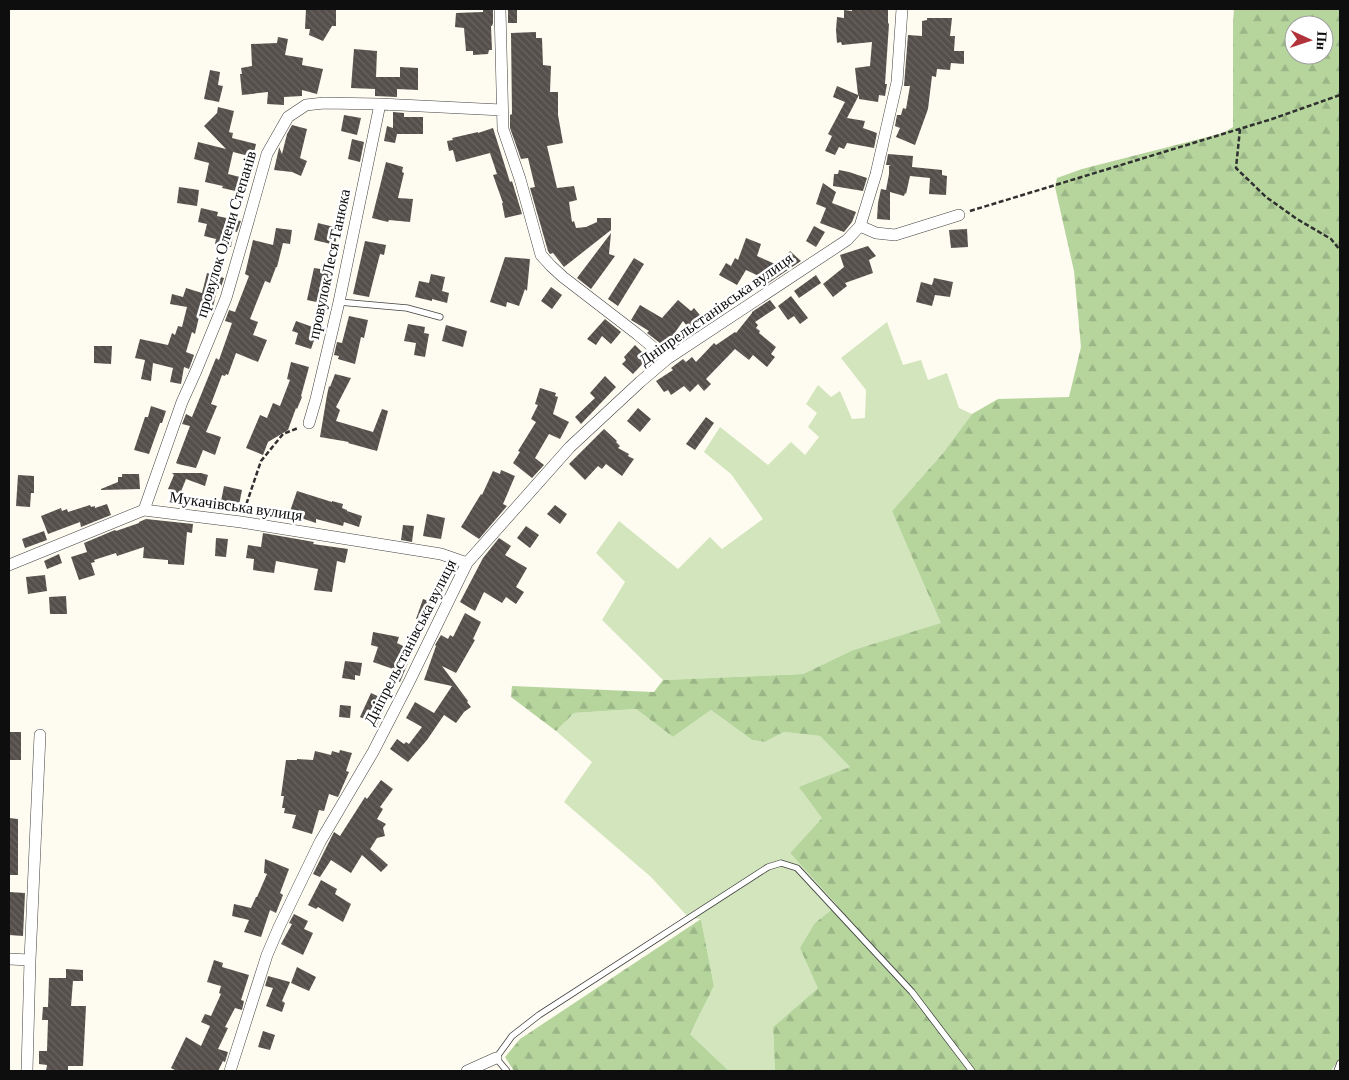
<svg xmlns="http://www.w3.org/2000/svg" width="1349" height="1080" font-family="'Crimson Pro',serif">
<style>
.grass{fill:#d2e5bc}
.forest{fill:url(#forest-firs);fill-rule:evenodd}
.building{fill:url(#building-back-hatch)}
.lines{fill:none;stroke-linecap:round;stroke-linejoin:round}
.lane-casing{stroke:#414141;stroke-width:7}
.street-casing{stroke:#414141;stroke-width:12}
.path{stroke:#303030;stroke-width:2.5;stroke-dasharray:5 2.5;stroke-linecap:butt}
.lane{stroke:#fff;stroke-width:5.5}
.street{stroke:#fff;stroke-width:11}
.labels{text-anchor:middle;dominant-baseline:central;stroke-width:5;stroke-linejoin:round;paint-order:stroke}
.street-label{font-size:16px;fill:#0e0e0e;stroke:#fff}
</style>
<defs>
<pattern id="forest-firs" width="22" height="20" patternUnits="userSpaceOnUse" patternTransform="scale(1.25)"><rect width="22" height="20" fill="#b6d59d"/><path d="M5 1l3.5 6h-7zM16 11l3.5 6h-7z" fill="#9bb686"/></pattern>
<pattern id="building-back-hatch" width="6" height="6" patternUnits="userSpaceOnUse" patternTransform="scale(1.25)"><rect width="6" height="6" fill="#554f4b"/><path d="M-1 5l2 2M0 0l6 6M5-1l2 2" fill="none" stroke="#696461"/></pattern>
</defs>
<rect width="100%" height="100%" fill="#fefbf0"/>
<path class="grass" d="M887,322L903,365L921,360L928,380L947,373L959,408L972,414L943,453L892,511L942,623L853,650L803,674L663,680L602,620L625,582L596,553L619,521L678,569L710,537L722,549L763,519L731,474L704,452L720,427L768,465L791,442L805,455L819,437L808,427L817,413L806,404L818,385L831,397L840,391L852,419L865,418L866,390L841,358Z
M636,709L673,737L711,710L752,740L765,742L784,732L820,736L850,767L822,818L790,853L837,905L815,923L818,988L773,1027L775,1071H729L690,1034L714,986L701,919L689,918L651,877L564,802L592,762L556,731L574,713Z"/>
<path class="forest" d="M1234,9H1340V1058L1331,1071H775L773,1027L818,988L800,948L815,923L837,905L790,853L822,818L799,787L850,767L820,736L784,732L765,742L752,740L711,710L673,737L636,709L574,713L556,731L511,697L512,686L654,692L663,680L803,674L853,650L941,623L892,511L943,453L972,414L998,399L1069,397L1081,347L1074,271L1055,187L1057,178L1082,169L1223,133L1233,127V22ZM1294,25H1324V55H1294Z
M701,919L714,986L690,1034L729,1071H514L505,1057L520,1039Z"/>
<path class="building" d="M306,9H336V26H332L323,41L309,35L310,29H305Z
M483,9H493V23L492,26H491L492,50H489L488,54L473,55V51H466L464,28L455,27L456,13L483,12Z
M508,9H517V23H508Z
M852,9H888V23L889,24L885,84H887L885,96L879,95L878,102L859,99V95L847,118L865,121L863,128L877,133L874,148L847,143L844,149L839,147L835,155L825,151L832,136L828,134L845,102L833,97L837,86L858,95L855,68L870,66L872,42L842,45L841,42L837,43L836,30L837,17L844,18V10L852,11Z
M927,18H952L950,36H955L954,51H964V64L951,63L950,70L937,69L936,77L932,76L928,109L915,145L896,137L900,128L895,126L897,115H901L903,108L906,109L910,86H904L908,35L922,36V21L927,20Z
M536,32V38H542L543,65L551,66L550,92H558V115L563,143L547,146L557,188L574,186L577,200L569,202L572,222L574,221L576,228L586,227L597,222V218H611V230L564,267L553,253L550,254L548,251L530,188L535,187L528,158L521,159L510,128V115L512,114L511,33Z
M278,37L288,39L285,55L303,58L302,65L323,69L317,94L302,90V96L284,97V105L267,104L268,92L242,95L240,74H242L241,68L252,66L251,44L277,43Z
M354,49L377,51L376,77H400V67L418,68V90L397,89V97L375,96V89L351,88Z
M210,70L220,72L218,85L223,86L219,102L204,99Z
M218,107L234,111L229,132L233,133L232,138L256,144L253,157L233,152L228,174L244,178L240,192L222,188L223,186L205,182L209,163L194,159L198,142L226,149L204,126L217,113Z
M393,112L404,113V117H423V134H397L395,143L384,141L387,126L393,128Z
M344,115L361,118L357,135L341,131Z
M292,125L307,129L300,158L307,161L301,176L292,172L274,170L279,148V147L282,154L287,134Z
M493,128L510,182L512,181L522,214L505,218L502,203H503L493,175L497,174L490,153L456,162L453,150L449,151L447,141L453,140L452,138L478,132V133Z
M352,139L364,142L360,162L348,159Z
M888,154L913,156L912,167L942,170V175L947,176L946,195L929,194L930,178L910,176L906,194L905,193L904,196L890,192V220L877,219L878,203L881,189L886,190L889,174V166L891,165H886Z
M386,162L403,167L402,172L404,173L398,198L413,199L410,222L389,220L388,222L372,218Z
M839,170L849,172L867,178L863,191L833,186L834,174H838Z
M823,183L836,192L832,203L856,212L852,222L844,232L820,223L826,208L816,204Z
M179,187L199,190L197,206L177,203Z
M201,208L218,212L217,216L241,221L237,232L234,231L231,247L215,244L216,239L204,236L207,224L198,222Z
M318,223L338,228L335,245L314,240Z
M814,226L825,232L816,247L806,241Z
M276,228L292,230L290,244L283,243L277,267H276L270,283L265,281L250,319L258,322L253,335L267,340L258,362L236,353L228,375L226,374L225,376L222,375L211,404L217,406L206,432L221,437L215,455L203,450L196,468L178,464L176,463L190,426L182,424L186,414L192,417L216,358L219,360L232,323L225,321L229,310L235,312L249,276L245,274L253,240L273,245Z
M967,229L968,247L951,248L949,230Z
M611,233L609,254L615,256L591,289L577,278Z
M746,238L761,244L757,256L775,264L767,280L746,270L737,285L719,275L726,263L731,266L735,258L738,260Z
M365,241L386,245L384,255L380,254L369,297L353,294Z
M868,246L876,256L869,260L873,273L845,283L847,286L833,297L823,284L844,267L840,255Z
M790,251L801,261L767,284L766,282Z
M505,257L530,259L527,291L525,289L519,306L507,302L506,307L490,302Z
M634,258L644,264L618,306L608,299Z
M314,268L333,271L326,304L307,300Z
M207,273L224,278L221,287L218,286L213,307L202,304L195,334L192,332L186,352L194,355L189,369L184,367L181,384L170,382L173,368L153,363L151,381L141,379L145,360L135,358L140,339L168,345L172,333L175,335L178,326L182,327L187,307L170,304L172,294L183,297L186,288L202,293Z
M431,274L445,277L442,291L449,293L447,303L432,299V301L415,297L419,281L429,283Z
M816,275L821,283L799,298L794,291Z
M934,278L953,282L950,297L935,295L932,306L916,302L921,282L932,285Z
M551,287L562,295L552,309L541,301Z
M791,296L808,318L800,324L794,316L788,320L778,306Z
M678,300L691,311L694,308L704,320L691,331L683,321L665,347L647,333L649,331L631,320L640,305L662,318Z
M770,300L776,308L755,322L758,325L756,328L760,331L759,333L776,347L771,354L775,357L767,367L753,355L749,360L735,349L706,379L711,384L704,391L698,384L690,392L684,386L671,395L668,390L664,392L656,381L673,370L671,368L683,359L686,362L692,357L696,362L714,343L716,345L735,332L736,333L752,313V312Z
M349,316L368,320L364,338L361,337L355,364L338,359L339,356L334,355L337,342L342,343Z
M605,319L621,332L611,344L602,336L596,345L587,339Z
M296,321L318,329L311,349L295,344L298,333L292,331Z
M408,324L425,327L424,333L429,334L425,357L414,355L416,343L404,341Z
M446,325L467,331L463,347L442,341Z
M635,345L648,358L633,374L622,364L626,360L624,357Z
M94,346H112L111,364L94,363Z
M291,362L309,367L301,396L302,397L297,409L296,408L288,430L268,442L263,455L246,448L260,415L267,418L273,403L280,406L290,380L287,379Z
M335,374L351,378L336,407L340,410L336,421L373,432L382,409L388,411L377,451L348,443L349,442L320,437L327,395L329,386L330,387Z
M605,376L616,387L581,424L575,417L595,398L590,393Z
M540,388L556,393L555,396L558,397L553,414L569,422L560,439L549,434L535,458L544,465L532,478L513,463L520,452L518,451L536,422L531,419L538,405L535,404Z
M151,406L166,411L162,423H160L149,454L134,450L145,417H148Z
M638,408L651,419L640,432L627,421Z
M706,417L714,423L695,450L686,444Z
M604,429L617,441L616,442L620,446L618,448L629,454L628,456L634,459L622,476L606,464L602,469L598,466L585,480L569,464Z
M501,470L515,476L503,504L507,506L479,539L461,527L481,494L482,495L493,471L500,474Z
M172,473H201L208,475L205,486L186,479L180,494L168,489L174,475Z
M122,474H139L140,489L101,490V489L118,482V477H122Z
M18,475L34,476V493H31L30,507L16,506Z
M224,486L242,490L238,510L220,506Z
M297,491L332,502V501L343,504L342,508L347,510V511L362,516L359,527L344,522L343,526L316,519V523L289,514Z
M107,504L111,515L81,527L80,522L48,534L41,516L61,508L62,511L67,509L68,512L90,505L91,507L95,506V508Z
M555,505L567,514L560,524L547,514Z
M427,514L445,518L441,539L423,536Z
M146,519L193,524L192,533L187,532L184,565L168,564V560L143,558L144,547L117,556L116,553L94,560L95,562L91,563L95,575L79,580L71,557L87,552L84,543L115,530L116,531L139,523V522Z
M403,525L414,526L412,542L401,540Z
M526,526L539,535L530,548L517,538Z
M44,531L47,540L25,548L22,539Z
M263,533L314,542L313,544L348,549L345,563L337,561L332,592L314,590L318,569L276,561L274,573L253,570L254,559L246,558L248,545L261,547Z
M216,538L228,539L226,557L215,556Z
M499,538L511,546L505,555L527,568L516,587L524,592L516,604L506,597L502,603L484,592L475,611L460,602L483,558Z
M59,554L62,563L47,569L44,561Z
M45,575L47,591L28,594L26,577Z
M66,596L67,614H50L49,597Z
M423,599L432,602L426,622L416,619Z
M465,613L481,622L473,639L475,640L456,673L442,666L468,701L467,702L471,707L464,712L456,723L444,715L427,740L408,762L390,749L397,739L404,744L406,742L409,744L422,727L406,718L415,702L434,713L452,686L424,680L436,646L435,645L441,635L448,639L450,635L453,637Z
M373,632L399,637L397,643L413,651L400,682L389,677L393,669L373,662L378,647L371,645Z
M345,661L362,663L360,676L355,675V680L342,678Z
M371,693L388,701L377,725L360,717Z
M340,705L351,706L350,718L339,717Z
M9,732H21V760H9Z
M340,750L352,753L346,771L349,772L338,797L329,794L324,811L319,810L312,834L292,828L296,815L284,813L285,808H282L284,796H281L286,760H297V759L313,760L315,751L331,755L332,751L339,753Z
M381,780L393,789L380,807L383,809L377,819L386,824L383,828L385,836L377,838L370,849L388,865L381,872L362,855L351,873L331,860L320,877L313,874L334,832L340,836L365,797L367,799Z
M9,818L18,819V875H9Z
M265,859L289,869L280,893L283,895L276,913L270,910L261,937L244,932L249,920L232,916L234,904L251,908L256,897H257L267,874L264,873Z
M321,880L337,889L335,894L351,904L343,922L318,907L316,909L308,905Z
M9,892L25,893L23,936L9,935Z
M294,914L308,921L304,929L313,933L303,955L281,944L292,924L289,923Z
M214,960L223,963L222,967L249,975L241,1000L244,1001L242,1010L235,1008L225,1027L228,1028L218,1049L228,1052L225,1062L223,1061L218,1071H177L171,1068L186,1037L201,1046L210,1026L201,1022L205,1014L211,1016L221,994L219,993L221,986L207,982Z
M297,967L316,977L309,991L291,983Z
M66,969L83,970V981H73L71,1006H86L83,1066H68V1071H46L47,1065L39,1064V1051H47L48,1020H42L43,1007H48L49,978H66Z
M268,976L290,982L282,1001L285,1003L282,1012L266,1006L273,988L265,986Z
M263,1031L275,1035L270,1050L258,1047Z"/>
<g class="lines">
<g class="lane-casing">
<path id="lane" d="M339,302L407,308L440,317
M507,1071L496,1058L512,1036L539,1015L768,867L781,863L797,868L912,992L972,1071
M1337,1071L1340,1063"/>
</g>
<g class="street-casing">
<path id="street" d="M500,9L503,129L520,179L541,255L551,266L563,277L637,334L667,359
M860,226L876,233L895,235L959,215
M309,423L316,399L339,302L380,104L502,110
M144,510L182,402L196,371L226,298L248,222L267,154L288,117L306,105L324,103L380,104
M9,565L144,510L241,522L441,554L467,563
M9,959L30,960
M27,1071L30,960L40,735
M230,1071L267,955L279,927L320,842L373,752L409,682L467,563L570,447L640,382L667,359L847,240L860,226L876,174L897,82L902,9
M467,1071L496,1058"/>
</g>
<path class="path" d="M1240,129L1236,168L1266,197L1297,219L1331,239L1340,250
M970,211L1272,119L1340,95
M244,511L261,461L283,434L298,428"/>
<use href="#lane" class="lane"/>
<use href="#street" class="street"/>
</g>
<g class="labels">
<g class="street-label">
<text transform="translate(226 234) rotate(-73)">провулок Олени Степанів</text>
<text transform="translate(329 264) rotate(-78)">провулок Леся Танюка</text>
<text transform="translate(716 309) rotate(-35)">Дніпрельстанівська вулиця</text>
<text transform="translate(236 506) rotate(8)">Мукачівська вулиця</text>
<text transform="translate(410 642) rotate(-63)">Дніпрельстанівська вулиця</text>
</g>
</g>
<rect width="1349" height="1080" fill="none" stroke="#0e0e0e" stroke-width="20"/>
<g transform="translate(1309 40) rotate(93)"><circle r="24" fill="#ffffff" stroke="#9f9f9f"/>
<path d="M0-4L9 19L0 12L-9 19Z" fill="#b23239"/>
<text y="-8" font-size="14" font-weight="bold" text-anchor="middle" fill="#0e0e0e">Пн</text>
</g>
</svg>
